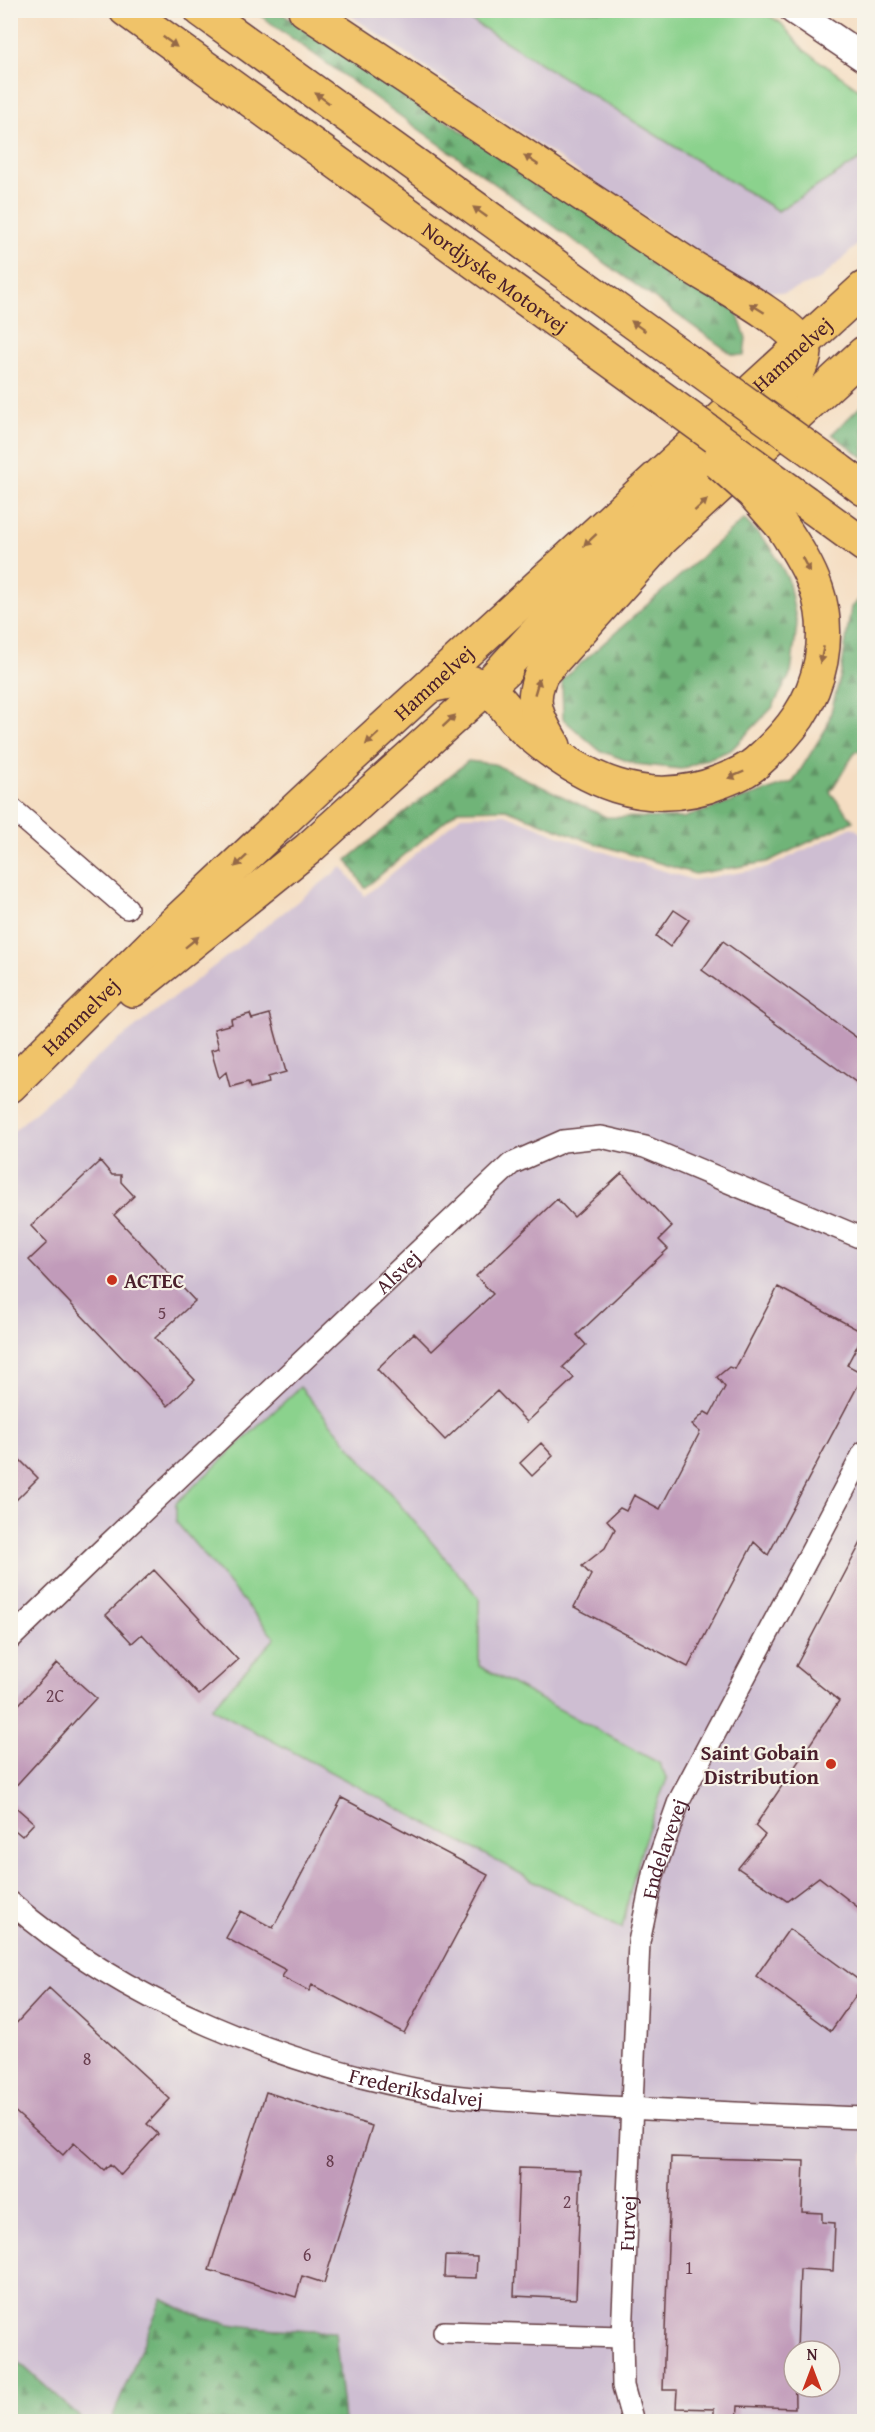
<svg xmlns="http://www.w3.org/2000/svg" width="875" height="2432" font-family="'Gentium Book Plus',serif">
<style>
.industrial{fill:#cebed2;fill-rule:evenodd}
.grass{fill:#8bd28d;stroke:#6a785c;stroke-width:1.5}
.forest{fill:url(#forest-firs);stroke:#5d6a52;stroke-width:1.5}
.building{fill:#c19bba}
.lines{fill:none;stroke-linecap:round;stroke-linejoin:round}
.minor-casing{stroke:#643c42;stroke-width:24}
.tertiary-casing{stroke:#643c42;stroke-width:30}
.primary-casing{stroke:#643c42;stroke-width:36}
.motorway-casing{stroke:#643c42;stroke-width:36}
.minor{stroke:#fff;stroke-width:21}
.tertiary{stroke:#fff;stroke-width:27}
.primary{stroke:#f0c369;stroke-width:33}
.motorway{stroke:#f0c369;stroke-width:33}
.motorway-bridge-casing{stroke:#643c42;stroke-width:36;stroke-linecap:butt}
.motorway-bridge{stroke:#f0c369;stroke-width:33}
.oneway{fill:#956947}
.poi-dot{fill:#c8321e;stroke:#f7f3e8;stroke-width:2}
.labels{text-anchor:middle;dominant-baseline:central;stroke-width:4.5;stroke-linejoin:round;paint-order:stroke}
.number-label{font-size:18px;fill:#683e4f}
.street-label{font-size:21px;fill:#4a1f2b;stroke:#f7f3e8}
.poi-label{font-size:21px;font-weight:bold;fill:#4a1f2b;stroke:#f7f3e8;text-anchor:start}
</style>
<defs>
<pattern id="forest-firs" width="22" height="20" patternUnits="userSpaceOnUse" patternTransform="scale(1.5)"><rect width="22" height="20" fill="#70b478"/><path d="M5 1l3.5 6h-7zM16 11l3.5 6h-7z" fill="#5e9263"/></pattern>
</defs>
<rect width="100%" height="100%" fill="#f7f3e8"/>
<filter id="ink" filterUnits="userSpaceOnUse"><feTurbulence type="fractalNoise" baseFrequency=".0167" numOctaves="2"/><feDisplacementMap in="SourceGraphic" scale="12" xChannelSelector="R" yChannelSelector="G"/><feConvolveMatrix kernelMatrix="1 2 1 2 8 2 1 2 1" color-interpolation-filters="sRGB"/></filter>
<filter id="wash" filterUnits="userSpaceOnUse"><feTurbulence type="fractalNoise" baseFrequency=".008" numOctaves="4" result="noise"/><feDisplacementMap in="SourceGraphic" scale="24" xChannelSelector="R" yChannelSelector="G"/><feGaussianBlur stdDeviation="1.35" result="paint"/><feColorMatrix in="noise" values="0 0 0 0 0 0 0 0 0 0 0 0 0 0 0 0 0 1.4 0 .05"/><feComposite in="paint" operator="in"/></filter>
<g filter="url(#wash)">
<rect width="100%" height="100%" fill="#f5dec3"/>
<path class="industrial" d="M344,11H735L864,99V239L819,280L784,293L747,287Z
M505,814L588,847L693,880L767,868L852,827L864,835V2421H61L11,2375L10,1134L101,1054L342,867L365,896L461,816ZM794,2351H830V2387H794Z"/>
<path class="grass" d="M456,11H762L781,23L804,50L864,93V157L778,211Z
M300,1387L479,1598V1666L659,1763L667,1779C646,1829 633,1875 622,1928L211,1708L275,1638L176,1522V1503Z"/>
<path class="forest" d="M254,11H278L736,310L746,338L744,356L732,354Z
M864,403V458L832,434Z
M744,519L771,548L788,579L797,624L791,673L772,708L731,750L681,769L635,764L599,750L563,719L562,680Z
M864,595V753L856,751L830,792L853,821L767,862L695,874L591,842L506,809L458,810L365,888L347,860L468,761L494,764L606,817L683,818L793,782L827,727L841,674L851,607Z
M162,2298C214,2332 274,2328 335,2332L344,2421H111Z
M11,2355L84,2421H11Z"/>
<g id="blocks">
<path class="building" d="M674,910L689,920L670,947L656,936Z
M723,941L864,1043V1088L702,970Z
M250,1014L252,1019L270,1014L286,1072L268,1077L269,1083L250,1088L248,1082L230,1087L226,1072L219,1078L211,1050L219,1048L214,1029L232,1024L231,1019Z
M100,1161L112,1175H121V1182L134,1196L114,1215L195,1301L155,1338L195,1380L168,1406L29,1260L47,1243L31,1226Z
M622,1173L672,1227L659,1240L668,1249L577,1335L586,1345L563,1367L574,1378L527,1422L497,1391L445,1440L377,1369L414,1333L432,1351L493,1294L476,1276L557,1199L574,1217Z
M778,1287L864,1333L847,1365L864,1374L768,1555L754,1542L688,1667L574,1607L591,1575L582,1566L605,1548L615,1529L607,1520L620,1508L626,1511L634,1495L660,1509L700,1432L692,1425L705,1412L710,1415L725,1387L717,1377L729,1367L735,1369Z
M541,1443L553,1456L532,1476L520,1463Z
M10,1450L38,1478L10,1506Z
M864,1537V1912L819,1877L787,1901L738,1868L765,1835L755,1826L839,1701L796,1666Z
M154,1570L238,1660L199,1695L142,1634L132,1643L106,1615Z
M57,1663L96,1698L10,1792V1714Z
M342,1798L488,1875L404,2033L312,1985L309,1991L282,1977L286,1970L226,1938L241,1911L273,1928Z
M10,1802L34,1823L22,1836L10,1826Z
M789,1929L864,1984L831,2031L756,1976Z
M49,1988L170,2099L147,2124L158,2134L121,2175L110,2164L104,2170L74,2143L63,2155L10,2107V2030Z
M266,2092L372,2126L324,2283L302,2276L296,2297L209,2270Z
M671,2157L804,2161L802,2212L822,2213V2222L835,2223L833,2271L800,2269L797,2351H794L795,2408L738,2406L737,2421H714V2409L676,2408L677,2390H663Z
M519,2168L581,2170L576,2299L514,2296Z
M445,2256L477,2257L476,2278L444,2277Z"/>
</g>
</g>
<g filter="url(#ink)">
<use href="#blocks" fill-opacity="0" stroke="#643c42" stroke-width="1.5"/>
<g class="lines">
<g class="minor-casing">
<g id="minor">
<path d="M10,807L127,908"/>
<path id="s1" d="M10,1639L98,1554L511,1164L563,1141L601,1137L645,1147L864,1239"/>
<path id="s2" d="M10,1902C124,2003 286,2066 435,2093C471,2100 511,2100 548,2103C653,2111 759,2114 864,2118"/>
<path id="s3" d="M444,2332L622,2337L639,1942L653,1875L679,1801L864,1452"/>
<path d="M622,2337L623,2386L633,2422"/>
</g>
</g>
<g class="tertiary-casing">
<path id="tertiary" d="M793,10L864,58"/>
</g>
<g class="primary-casing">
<g id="primary">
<path d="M636,563L864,353"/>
<path d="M133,990L308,849L506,670"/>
<path id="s4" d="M10,1086L166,931L333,774L864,288"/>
</g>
</g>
<g class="motorway-casing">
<g id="motorway">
<path id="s5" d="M126,10L654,392"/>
<path d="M201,10L686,360"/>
<path d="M305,10C432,95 560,179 687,264C715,282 785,318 802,344C809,354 802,365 796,373L652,507L486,687"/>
<path d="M837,469L864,489"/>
<path d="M805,502L864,545"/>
<path d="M431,686C449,681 467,678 484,687C498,694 512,718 524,729C581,780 647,812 722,781C735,776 747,771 757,762C790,733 813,704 821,661C831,605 812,571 782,526"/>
<path d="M554,746C539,720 527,704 542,673L658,544"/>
</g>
</g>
<use href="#minor" class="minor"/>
<use href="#tertiary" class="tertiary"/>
<use href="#primary" class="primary"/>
<use href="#motorway" class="motorway"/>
<g class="motorway-bridge-casing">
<path id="motorway-bridge" d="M686,360L837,469
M654,392L805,502
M718,462L753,493L782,526"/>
</g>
<use href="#motorway-bridge" class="motorway-bridge"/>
</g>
<defs><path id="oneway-solid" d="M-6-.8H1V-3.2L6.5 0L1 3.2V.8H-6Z" transform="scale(1.5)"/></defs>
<g class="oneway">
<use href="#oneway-solid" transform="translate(170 42) rotate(36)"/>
<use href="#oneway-solid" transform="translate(322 98) rotate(-144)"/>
<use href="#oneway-solid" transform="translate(531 160) rotate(-146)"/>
<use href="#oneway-solid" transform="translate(480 212) rotate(-144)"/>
<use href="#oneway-solid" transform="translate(757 308) rotate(-148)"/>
<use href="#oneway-solid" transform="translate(638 326) rotate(-144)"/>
<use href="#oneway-solid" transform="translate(701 505) rotate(-43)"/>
<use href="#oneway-solid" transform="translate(590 540) rotate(137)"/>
<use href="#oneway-solid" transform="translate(806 565) rotate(62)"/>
<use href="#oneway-solid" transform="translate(822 655) rotate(101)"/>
<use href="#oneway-solid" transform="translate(537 686) rotate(-74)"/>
<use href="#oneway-solid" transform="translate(449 721) rotate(-43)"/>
<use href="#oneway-solid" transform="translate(372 739) rotate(138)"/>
<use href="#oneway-solid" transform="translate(736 775) rotate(157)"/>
<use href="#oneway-solid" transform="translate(241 861) rotate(137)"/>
<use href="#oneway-solid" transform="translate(192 942) rotate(-39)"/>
</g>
</g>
<g class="poi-dot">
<circle cx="112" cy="1280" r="6"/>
<circle cx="831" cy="1764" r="6"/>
</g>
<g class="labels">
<g class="number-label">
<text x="162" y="1312">5</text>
<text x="55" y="1695">2C</text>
<text x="87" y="2058">8</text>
<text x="330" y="2160">8</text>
<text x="567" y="2201">2</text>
<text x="307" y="2254">6</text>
<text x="689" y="2267">1</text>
</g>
<g class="street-label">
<text stroke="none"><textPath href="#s5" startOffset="456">Nordjyske Motorvej</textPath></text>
<text stroke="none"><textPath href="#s4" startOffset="1071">Hammelvej</textPath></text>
<text stroke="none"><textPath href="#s4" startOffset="585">Hammelvej</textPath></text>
<text stroke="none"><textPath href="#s4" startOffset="99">Hammelvej</textPath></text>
<text stroke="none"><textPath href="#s1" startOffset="534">Alsvej</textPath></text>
<text stroke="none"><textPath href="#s3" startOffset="670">Endelavevej</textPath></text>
<text stroke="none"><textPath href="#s2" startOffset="452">Frederiksdalvej</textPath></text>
<text stroke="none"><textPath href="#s3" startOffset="292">Furvej</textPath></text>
</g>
<g class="poi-label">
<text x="124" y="1280">ACTEC</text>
<text x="819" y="1752" text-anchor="end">Saint Gobain<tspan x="819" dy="24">Distribution</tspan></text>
</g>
</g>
<rect width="875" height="2432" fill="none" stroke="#f7f3e8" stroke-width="36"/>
<g transform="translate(812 2369)"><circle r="28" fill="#f7f3e8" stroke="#b29e9c" stroke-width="1.5"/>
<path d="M0-4.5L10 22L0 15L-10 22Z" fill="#c8321e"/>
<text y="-9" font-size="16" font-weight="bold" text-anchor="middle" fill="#4a1f2b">N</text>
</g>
</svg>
